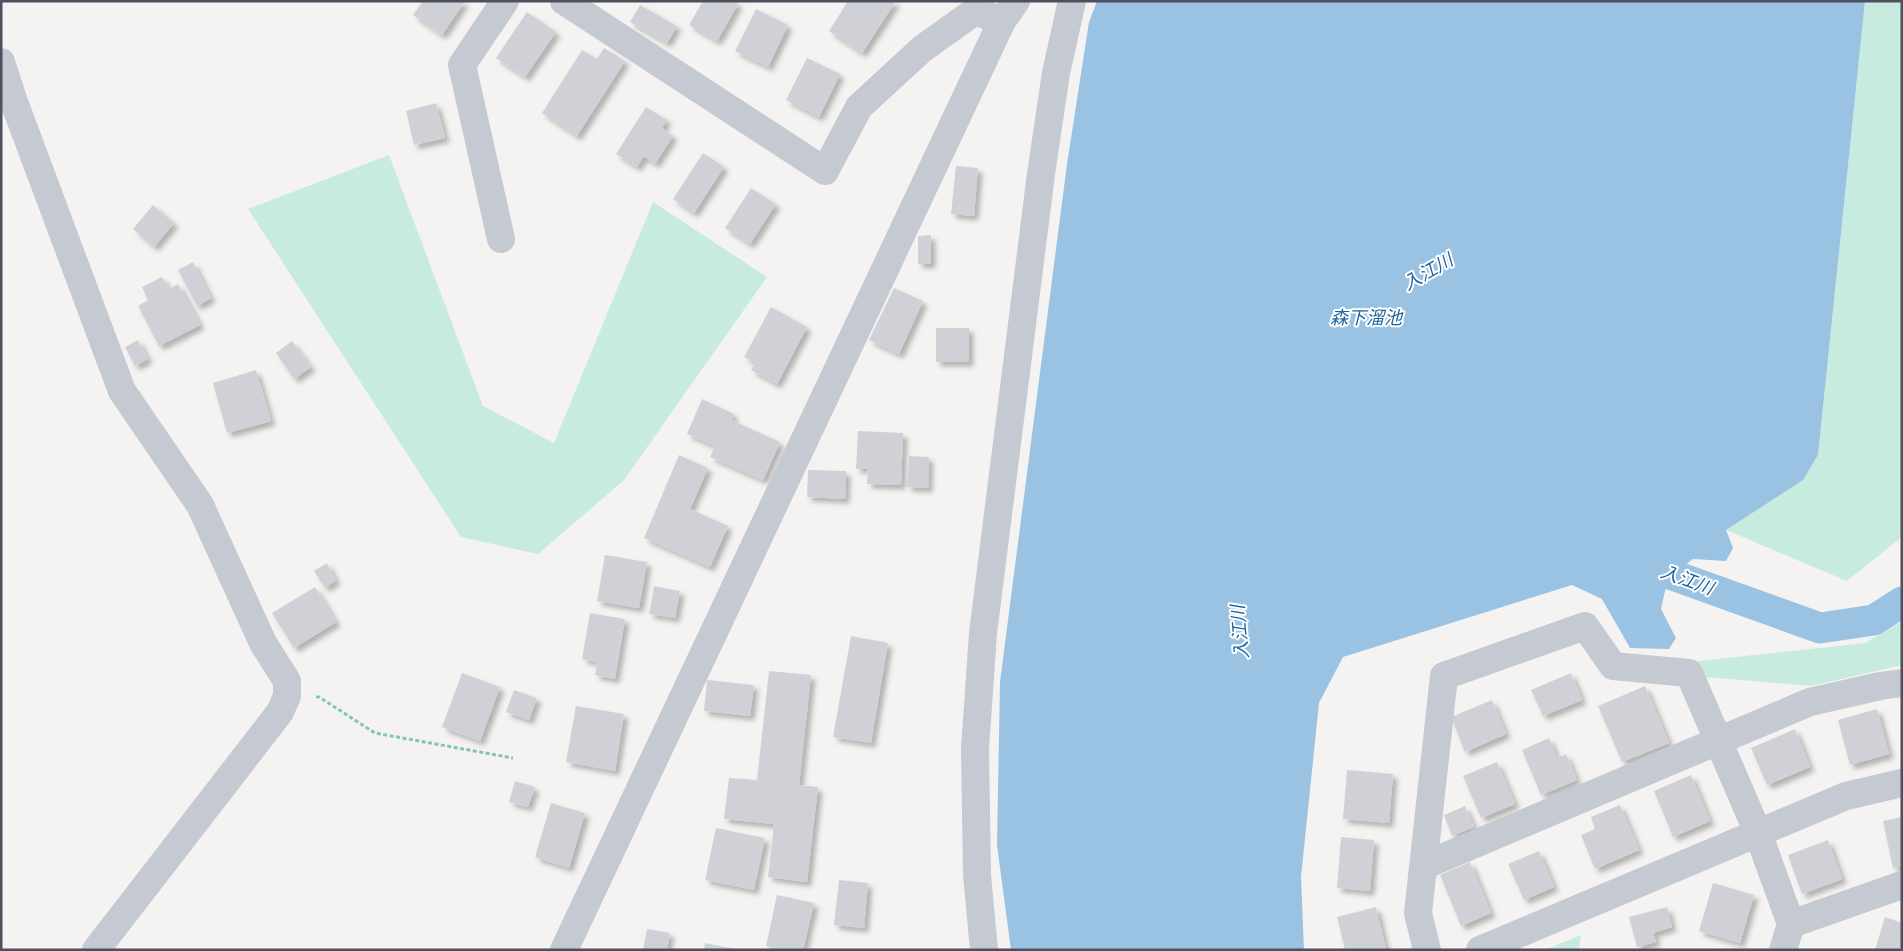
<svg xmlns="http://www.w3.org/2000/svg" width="1903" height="951" font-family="Karla,'Noto Sans JP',sans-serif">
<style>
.green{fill:#c7ebde}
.water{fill:#9ac2e3}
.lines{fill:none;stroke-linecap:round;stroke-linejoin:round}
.canal{stroke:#9ac2e3;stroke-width:31}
.building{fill:#d0d1d6;filter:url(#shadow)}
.path{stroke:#83c5b5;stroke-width:3;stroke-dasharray:4 2.5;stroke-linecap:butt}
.minor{stroke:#c5c9d1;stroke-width:28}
.labels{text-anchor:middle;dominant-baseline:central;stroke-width:4;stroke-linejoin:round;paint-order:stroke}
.water-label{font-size:18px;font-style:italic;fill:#1e649e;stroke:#fff}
</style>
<defs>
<filter id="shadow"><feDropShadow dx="4.5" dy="4.5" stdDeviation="2.5" flood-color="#0004"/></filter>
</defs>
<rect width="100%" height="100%" fill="#f4f3f2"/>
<path class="green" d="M1865,1H1902V537L1847,581L1726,530L1802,480L1818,455Z
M389,155L483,406L554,443L653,202L767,277L624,480L538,554L461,537L248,209Z
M1902,622V665L1811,686L1705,677L1698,661L1865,643Z
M1581,935L1579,950H1545Z"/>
<path class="water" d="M1097,1H1865L1818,455L1803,480L1726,530L1733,548L1726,561L1693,559L1668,578L1661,609L1676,638L1669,649L1630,648L1602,599L1572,585L1343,657L1319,703L1301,877L1304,950H1011L997,845L1000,682L1067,164L1089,22Z"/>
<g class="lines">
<path class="canal" d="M1653,568L1820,628L1874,620L1902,602"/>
</g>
<path class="building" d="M423,1H465L442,35L413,15Z
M703,1H734L738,4L717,41L689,25Z
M848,1H896L862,53L829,31Z
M640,5L677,26L667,43L630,22Z
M756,9L788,25L768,67L735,51Z
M527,12L556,32L525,77L496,58Z
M604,48L625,61L577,136L542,113L582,50L597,59Z
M807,58L840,74L819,117L786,100Z
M436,103L445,138L414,145L406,111Z
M646,107L667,120L662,128L673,136L655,164L644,156L637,167L616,154Z
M703,153L724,167L694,213L673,199Z
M956,166L978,168L974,216L951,214Z
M751,188L776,204L750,244L725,228Z
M153,205L174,223L154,247L133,229Z
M931,235V264H918V236Z
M193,262L211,298L197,306L178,270Z
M162,277L169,289L178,284L200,325L159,346L138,306L148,300L142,287Z
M894,288L923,301L899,354L869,340Z
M771,307L807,327L777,384L751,370L755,362L744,357Z
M936,328H969V362H936Z
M138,340L148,359L135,366L125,347Z
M292,341L311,367L294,379L276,353Z
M256,370L271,421L227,433L213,383Z
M702,399L734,414L731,420L780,442L763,480L710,457L715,446L687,434Z
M858,431L903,433L901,485L867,484L868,469H856Z
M679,455L708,468L690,509L728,526L710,567L644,538Z
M909,456L929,457L928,488L907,487Z
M808,470L846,471L845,499L807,497Z
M605,555L647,562L639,608L597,601Z
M327,563L336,580L325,588L314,571Z
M654,586L680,591L675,618L649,614Z
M315,587L336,622L294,648L272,613Z
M590,613L625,619L615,679L595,675L597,662L582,659Z
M851,636L888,643L871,743L833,737Z
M769,671L811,675L799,785L818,787L807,882L768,877L774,824L724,819L729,778L757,780Z
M462,673L500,687L480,741L442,727Z
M1571,673L1582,700L1543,716L1531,690Z
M707,680L754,685L750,716L704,711Z
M1645,686L1669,743L1622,762L1598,706Z
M514,690L537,698L529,720L506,712Z
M1492,700L1506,734L1465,752L1451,717Z
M576,706L624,714L615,771L566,762Z
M1877,709L1889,754L1850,765L1838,720Z
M1795,729L1810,767L1767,785L1751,748Z
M1549,738L1557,758L1566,754L1577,780L1541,795L1522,750Z
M1497,762L1515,804L1481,818L1463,776Z
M1347,770L1393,774L1389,823L1343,819Z
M1691,775L1710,821L1673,837L1654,791Z
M515,781L535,787L528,807L509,802Z
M551,803L585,813L569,868L535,857Z
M1620,805L1639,850L1595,869L1581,835L1595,829L1591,817Z
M1465,806L1474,827L1452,836L1444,815Z
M1902,817V866L1893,868L1883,821Z
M716,828L765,838L754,890L705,880Z
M1341,837L1374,840L1370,891L1337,888Z
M1828,840L1842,879L1802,894L1788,855Z
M1539,851L1554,887L1524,900L1508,864Z
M1470,862L1491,913L1461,926L1440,875Z
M839,880L868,883L864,928L834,925Z
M1713,883L1754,895L1740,943L1699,931Z
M777,895L814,903L803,950H783L766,946Z
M1376,907L1386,950H1345L1337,917Z
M1667,907L1672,927L1653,933L1656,942L1637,947L1629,917Z
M1885,917L1902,923V950H1875Z
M647,929L670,933L667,950H643Z
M705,943L733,949V950H704Z"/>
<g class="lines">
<path class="path" d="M316,697H319L375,733L513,758"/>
<path class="minor" d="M564,1L825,171L859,107L922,49L975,11L1002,21
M1,62L14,102L122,391L200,505L263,643L287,681V696L280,712L96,950
M501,239L462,65L505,1
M1423,866L1810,702L1880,686L1902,683
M1791,924L1902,885
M564,950L1002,21L1016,1
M984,950L977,875L975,749L983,633L1041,174L1056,73L1072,1
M1427,950L1418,913L1444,676L1585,626L1613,666L1689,673L1758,833L1791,924L1783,950
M1480,950L1846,796L1902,783"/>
</g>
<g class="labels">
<g class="water-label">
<text transform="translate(1428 272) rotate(-30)">入江川</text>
<text x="1366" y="318">森下溜池</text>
<text transform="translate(1687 580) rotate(20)">入江川</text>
<text transform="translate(1240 632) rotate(-95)">入江川</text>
</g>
</g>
<rect width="1903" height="951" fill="none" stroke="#4c515d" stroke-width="5"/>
</svg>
